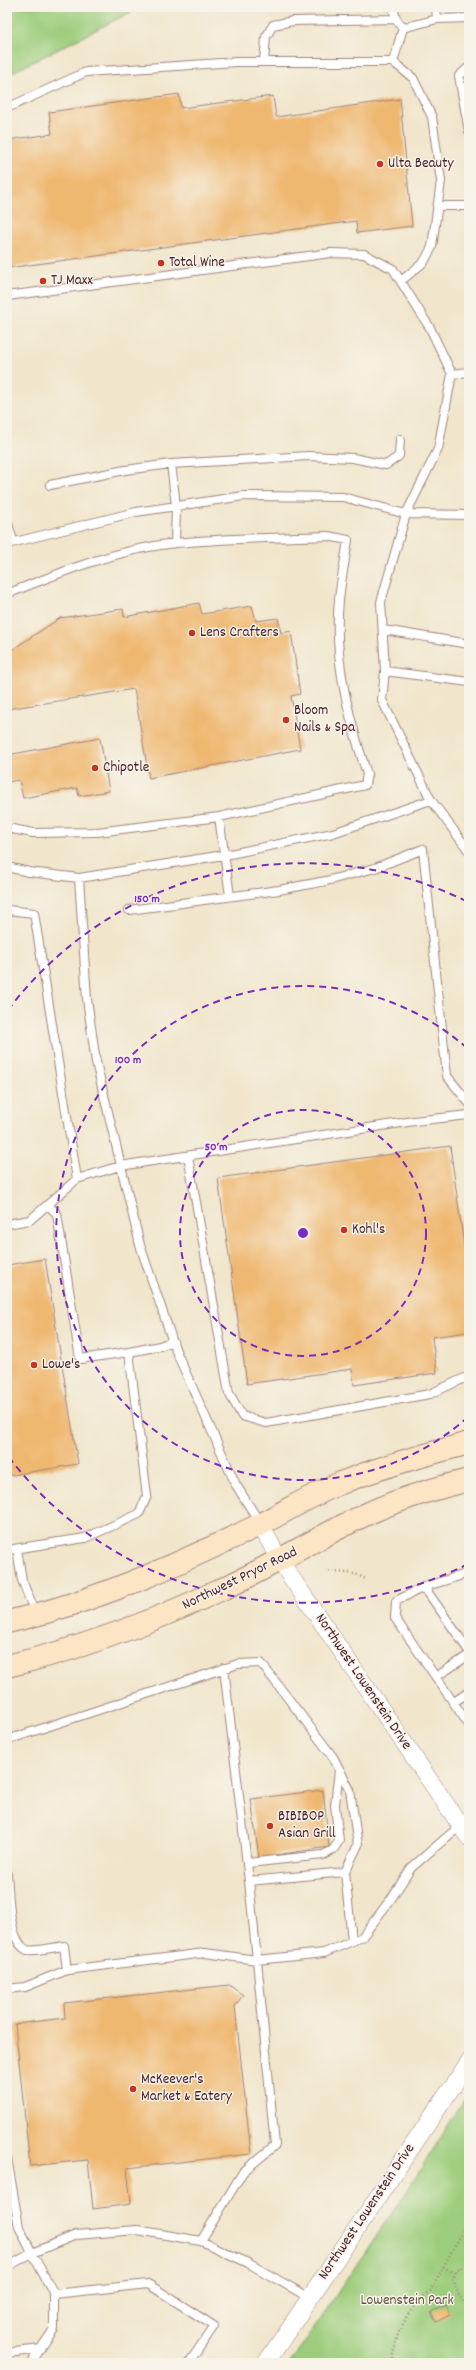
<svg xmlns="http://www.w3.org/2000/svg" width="476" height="2370" font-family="Dekko,sans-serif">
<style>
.green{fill:#9ccd7c;stroke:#737654}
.building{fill:#efb871}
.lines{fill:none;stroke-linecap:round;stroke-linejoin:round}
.service-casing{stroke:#9e827c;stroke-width:10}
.minor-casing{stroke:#9e827c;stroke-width:18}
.secondary-casing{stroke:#9e827c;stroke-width:24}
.path{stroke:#9e827c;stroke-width:2.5;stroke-dasharray:1 3;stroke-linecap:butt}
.service{stroke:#fff;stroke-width:8}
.minor{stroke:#fff;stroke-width:17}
.secondary{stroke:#fce5c4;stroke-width:22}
.ring{fill:none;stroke:#7b2cbf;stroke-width:2;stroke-dasharray:7 5}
.poi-dot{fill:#c8321e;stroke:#f7f3e8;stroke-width:1.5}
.labels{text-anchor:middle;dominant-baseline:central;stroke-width:3;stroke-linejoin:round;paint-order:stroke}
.poi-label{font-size:15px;fill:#4a1f2b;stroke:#f7f3e8;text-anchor:start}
.street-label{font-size:15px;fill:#4a1f2b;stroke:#f7f3e8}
.park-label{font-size:15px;fill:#635343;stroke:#f7f3e8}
.centre{fill:#7b2cbf;stroke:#f7f3e8;stroke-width:2}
.ring-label{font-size:12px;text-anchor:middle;font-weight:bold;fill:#7b2cbf;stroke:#f7f3e8;stroke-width:3;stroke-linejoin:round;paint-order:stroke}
</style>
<rect width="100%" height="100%" fill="#f7f3e8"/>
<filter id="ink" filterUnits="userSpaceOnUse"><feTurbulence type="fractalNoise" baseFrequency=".025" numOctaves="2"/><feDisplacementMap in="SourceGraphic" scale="8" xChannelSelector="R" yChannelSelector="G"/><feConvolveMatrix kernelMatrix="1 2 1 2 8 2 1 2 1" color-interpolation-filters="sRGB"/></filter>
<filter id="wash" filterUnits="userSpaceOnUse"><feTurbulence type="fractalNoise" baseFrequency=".012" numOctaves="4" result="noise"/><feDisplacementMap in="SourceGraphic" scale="16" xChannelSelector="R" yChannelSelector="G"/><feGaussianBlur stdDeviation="0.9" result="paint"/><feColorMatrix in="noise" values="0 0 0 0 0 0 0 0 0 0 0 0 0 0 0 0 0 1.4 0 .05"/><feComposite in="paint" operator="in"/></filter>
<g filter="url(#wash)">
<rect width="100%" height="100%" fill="#f1e6cc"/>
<path class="green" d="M7,7H141L7,75Z
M469,2093V2363H290L412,2183Z"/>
<g id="blocks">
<path class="building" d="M179,94L181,108L273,96L276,117L400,99L412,226L357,233L356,221L7,268V140L52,134L49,112Z
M199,603L202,614L252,606L256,621L278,618L281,633L291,631L300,694L291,696L300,749L149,778L134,689L7,709V653L60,618L123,609L124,617Z
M100,738L109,791L79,796L77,788L23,798L19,780L7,782V755Z
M450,1146L469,1282V1332L432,1337L437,1373L354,1385L352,1369L247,1384L218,1178Z
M45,1259L78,1464L7,1476V1265Z
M323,1790L329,1847L275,1855L276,1858L259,1859L251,1799Z
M229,1985L243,1995L235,2006L251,2154L127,2168L131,2204L93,2209L88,2160L30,2166L15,2024L65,2018L64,2003Z
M446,2305L450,2315L436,2322L431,2312Z"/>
</g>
</g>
<g filter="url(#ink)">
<use href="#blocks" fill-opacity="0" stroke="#9e827c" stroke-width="1"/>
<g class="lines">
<g class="service-casing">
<path id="service" d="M393,7L396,19L403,28L393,62
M436,7L437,19
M403,28L437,19L469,18
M264,62L266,37L273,25L293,21L396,19
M469,67L459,76L469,131
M7,108L86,72L236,62H393L413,78L432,117L441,181L432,247L424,262L401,281
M437,206H469
M7,296L331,253L364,254L393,269L430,328L452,374L469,372
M171,464L308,456L353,458L386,465L399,456L400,439
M50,485L125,470L171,464L176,506L175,543
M7,520L13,541
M7,544L136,512L244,496L343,497L406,514L438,449L452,374
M7,594C61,572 118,549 176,543C226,538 278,538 328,536L348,540C345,560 341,580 339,600C333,659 349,719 367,774L365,785L219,817L97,832L33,833L7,828
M384,630L469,644
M385,671L469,682
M431,800L382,700L385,671L381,602L406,514L469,515
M219,817L230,896
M7,867L29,872L79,878L230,854L333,833L431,800L469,851
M79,878L87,999L96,1062L140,1245L176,1351L236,1485L260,1523
M7,910L34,913L77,1179
M129,910L279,890L326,881L375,868L423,849L447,1076L469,1103
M188,1156L229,1393L242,1416L266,1423L430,1394L469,1376
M48,1205L57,1214L80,1359L129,1352
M7,1224L30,1220L77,1179L120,1166L414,1121L469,1115
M17,1549L22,1580L35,1613
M7,1550L85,1538L139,1514L147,1496L129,1352L160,1346L173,1341
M469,1573L424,1587L396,1601L395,1618L469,1725
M424,1587L469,1651
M224,1668L249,1881
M436,1677L469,1655
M454,1702L469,1692
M7,1740L238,1664L261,1663L333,1757L350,1790L358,1845L345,1872L352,1941
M248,1863L323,1855L333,1850L339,1841L335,1805L339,1770
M345,1872L249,1881L257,1960L324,1953L362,1937L391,1899L411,1868L469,1818
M7,1874C9,1893 8,1942 27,1950C34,1952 56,1947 64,1946L67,1970
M7,1989L25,1987L67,1970L205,1953L257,1960L275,2145L243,2172L201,2241
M7,2158L19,2227L32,2253L76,2235L137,2230L201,2241L248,2263L310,2298
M7,2267L32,2253L54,2294V2329L31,2363
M54,2294L148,2284L214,2326L189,2363
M7,2353L41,2349"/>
</g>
<g class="minor-casing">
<path id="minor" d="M260,1524L280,1561L469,1838
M266,2363L469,2062"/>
</g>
<g class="secondary-casing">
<path id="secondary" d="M7,1622C96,1602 179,1564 261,1524C286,1511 310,1496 336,1485C379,1467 425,1455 469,1443
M7,1666C80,1649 150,1623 218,1591C269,1568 317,1537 369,1513C400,1499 436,1488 469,1480"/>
</g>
<path class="path" d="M325,1571L356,1574L366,1579
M469,2264L457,2269L453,2279L459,2296L469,2307
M443,2267L454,2273
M391,2363L398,2334L407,2316L417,2302L430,2291L469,2220"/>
<use href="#service" class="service"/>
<use href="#minor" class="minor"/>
<use href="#secondary" class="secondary"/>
</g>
</g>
<g class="ring">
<circle cx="303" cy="1233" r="123"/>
<path d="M468 1417A247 247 0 1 1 468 1049"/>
<path d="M468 1564A370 370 0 0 1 8 1456M8 1010A370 370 0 0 1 468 902"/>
</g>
<g class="poi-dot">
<circle cx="380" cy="164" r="4"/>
<circle cx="161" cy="263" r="4"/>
<circle cx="43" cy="281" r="4"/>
<circle cx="192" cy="633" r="4"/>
<circle cx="286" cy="720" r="4"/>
<circle cx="95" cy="768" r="4"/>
<circle cx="344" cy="1230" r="4"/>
<circle cx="34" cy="1365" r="4"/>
<circle cx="270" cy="1826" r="4"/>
<circle cx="133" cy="2089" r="4"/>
</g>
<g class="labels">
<g class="poi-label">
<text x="388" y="164">Ulta Beauty</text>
<text x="169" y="263">Total Wine</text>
<text x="51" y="281">TJ Maxx</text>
<text x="200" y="633">Lens Crafters</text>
<text x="294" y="711">Bloom<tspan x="294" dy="17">Nails &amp; Spa</tspan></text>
<text x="103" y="768">Chipotle</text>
<text x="352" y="1230">Kohl's</text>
<text x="42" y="1365">Lowe's</text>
<text x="278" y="1817">BIBIBOP<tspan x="278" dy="17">Asian Grill</tspan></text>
<text x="141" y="2080">McKeever's<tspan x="141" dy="17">Market &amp; Eatery</tspan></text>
</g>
<g class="street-label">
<text transform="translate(240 1579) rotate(-26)">Northwest Pryor Road</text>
<text transform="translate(363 1682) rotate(56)">Northwest Lowenstein Drive</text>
<text transform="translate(367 2212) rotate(-56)">Northwest Lowenstein Drive</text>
</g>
<g class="park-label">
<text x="407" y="2301">Lowenstein Park</text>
</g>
</g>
<circle cx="303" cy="1233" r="6" class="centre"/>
<g class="ring-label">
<text x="147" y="902">150 m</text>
<text x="128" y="1063">100 m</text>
<text x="216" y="1150">50 m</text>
</g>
<rect width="476" height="2370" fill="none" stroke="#f7f3e8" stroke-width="24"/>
</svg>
